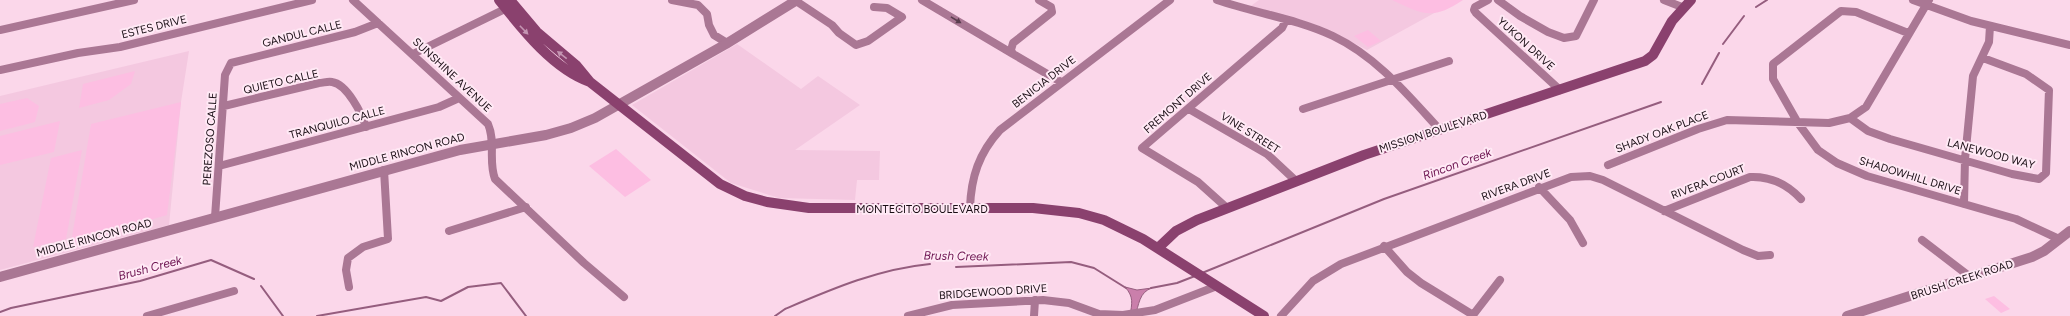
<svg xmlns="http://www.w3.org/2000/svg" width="2070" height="316" font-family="Figtree,sans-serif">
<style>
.built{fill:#f4c8e0}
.green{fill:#fdbee2}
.water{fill:#ca7fab;stroke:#955d7e}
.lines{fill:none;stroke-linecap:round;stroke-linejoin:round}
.stream{stroke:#955d7e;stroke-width:2}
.minor{stroke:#aa7794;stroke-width:8}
.tertiary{stroke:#aa7794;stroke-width:10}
.secondary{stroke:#8a416e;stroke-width:10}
.oneway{fill:#5a3d4e}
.oneway2{fill:#c495b2}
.labels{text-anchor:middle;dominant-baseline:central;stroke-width:4;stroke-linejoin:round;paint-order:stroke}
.street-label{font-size:11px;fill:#190d14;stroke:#ffe9f5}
.water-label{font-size:12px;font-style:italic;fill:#6d1451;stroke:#ffe9f5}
</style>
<rect width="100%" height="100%" fill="#fbd7ea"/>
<path class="built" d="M1259,0H1458L1367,50L1325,28L1296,18L1248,8Z
M737,44L801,89L818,76L860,105L795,150L880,151L879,180H857L855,200L779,198L731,183L632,105Z
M189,51L181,102L169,225L0,270V96Z"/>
<path class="green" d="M1392,0H1463C1432,21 1422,14 1392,0Z
M1368,30L1381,41L1368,47L1354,36Z
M135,71L131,84L109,100L79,108L83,84Z
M27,98L39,106L35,122L0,131V104Z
M181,102L167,215L71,243L91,124Z
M60,121L54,152L0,165V136Z
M616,149L651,180L625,197L589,166Z
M82,150L66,239L33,247L51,158Z
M1994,296L2010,309L2001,313L1985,299Z"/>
<path class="water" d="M1125,287L1137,290L1152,288C1139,292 1139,305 1135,316H1130C1132,303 1134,297 1125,287Z"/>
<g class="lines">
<path class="stream" d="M1756,7L1767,0
M1723,44L1744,16
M1702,84L1719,53
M956,267L1071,262L1094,268L1126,288
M1202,273L1384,199L1661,102
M261,286L283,316
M1151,288L1177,283L1195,276
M0,312L11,308L140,281L211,260L254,279
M317,316L426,297L441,301L468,287L501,283L526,316
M775,316L785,309C832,289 878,269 930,264"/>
<path class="minor" d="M353,0L488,124C496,142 488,161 495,179L584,263L624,297
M672,0L698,5L707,14L709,25L714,35L727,43
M922,0L1013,54
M1039,0L1051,7L1052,12L1013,43L1011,50L1013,54L1061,82
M1217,0C1255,13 1297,19 1333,36C1377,57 1408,95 1440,130
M1488,0L1475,7L1474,10L1476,13L1560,90
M1498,0L1520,16L1548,32L1564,38L1576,36L1594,0
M1664,0L1682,7
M1913,0L1971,21L2070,45
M796,1L832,25L839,33L856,45L868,41L902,17L887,8L874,7
M0,30L134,0
M1908,33L1856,12L1841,11L1773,64V79L1798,123L1818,150L1837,163L1867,176L2016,219L2059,239
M413,54L511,6
M0,70L78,53L120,47L312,0
M224,106L319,83C323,83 328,81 332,82C347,84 362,114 366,127
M1189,109L1267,154L1296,181
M1303,109L1449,61
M1850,118L1868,131L1890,139L2012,174L2039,179L2046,173L2049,90L2026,74L1983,58
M1608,165L1698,129L1727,120L1829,123L1850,118L1866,107L1929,0
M219,166L439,107L459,98
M1539,187L1570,220L1583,243
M1964,204L1965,159L1973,76L1989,42L1990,26
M970,208C971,177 979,153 1000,130L1170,0
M1227,208L1198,182L1142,148L1282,28L1286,20
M1664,211L1750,177C1771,176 1787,184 1801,199
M215,217L225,75L231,63L355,32L378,23
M449,231L526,207
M1922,240L1969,276
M1384,246L1407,272L1421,283L1473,315L1500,280
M349,287L346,270L348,258L363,247L388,239L384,170
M147,316L234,291
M908,316L952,305L1043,300L1069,303L1099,314L1123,315L1155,310L1217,286
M1034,316L1035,300
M1281,316L1313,281L1341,264L1571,177L1590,176L1603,180L1743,250L1758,256L1770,255"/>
<path class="tertiary" d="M0,277L460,150L546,135L571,128L595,118L726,44L797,0
M1847,316L2032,257L2044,251L2070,231"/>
<path class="secondary" d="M499,0C522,29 553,69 590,82
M510,0L537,32L576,65L590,82L720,184L745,196L767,202L809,208H1033L1079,213L1104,220L1143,239L1264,316
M1158,248L1176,231L1197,220L1364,155L1645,61L1653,55L1672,21L1691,0"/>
</g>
<defs><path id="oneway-solid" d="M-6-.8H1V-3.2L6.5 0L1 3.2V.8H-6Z"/></defs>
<use class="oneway" href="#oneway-solid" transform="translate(956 20) rotate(31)"/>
<g class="oneway2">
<use href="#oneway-solid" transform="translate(524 30) rotate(46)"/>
<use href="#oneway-solid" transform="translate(562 55) rotate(-142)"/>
</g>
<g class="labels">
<g class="street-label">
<text transform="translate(154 27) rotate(-14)">ESTES DRIVE</text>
<text transform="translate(302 34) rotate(-14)">GANDUL CALLE</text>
<text transform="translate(1526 44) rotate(42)">YUKON DRIVE</text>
<text transform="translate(452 75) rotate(43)">SUNSHINE AVENUE</text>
<text transform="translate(281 82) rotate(-13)">QUIETO CALLE</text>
<text transform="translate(1044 82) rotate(-38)">BENICIA DRIVE</text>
<text transform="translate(1178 103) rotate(-41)">FREMONT DRIVE</text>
<text transform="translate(337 123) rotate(-15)">TRANQUILO CALLE</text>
<text transform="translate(1433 132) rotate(-18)">MISSION BOULEVARD</text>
<text transform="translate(1662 132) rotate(-21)">SHADY OAK PLACE</text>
<text transform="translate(1250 133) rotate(32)">VINE STREET</text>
<text transform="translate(210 139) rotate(-86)">PEREZOSO CALLE</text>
<text transform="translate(407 152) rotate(-15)">MIDDLE RINCON ROAD</text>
<text transform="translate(1991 154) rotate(15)">LANEWOOD WAY</text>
<text transform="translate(1910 176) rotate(17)">SHADOWHILL DRIVE</text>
<text transform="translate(1708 182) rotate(-21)">RIVERA COURT</text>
<text transform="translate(1516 185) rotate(-20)">RIVERA DRIVE</text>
<text x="922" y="209">MONTECITO BOULEVARD</text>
<text transform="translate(94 238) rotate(-15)">MIDDLE RINCON ROAD</text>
<text transform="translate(1962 280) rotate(-18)">BRUSH CREEK ROAD</text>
<text transform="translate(993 292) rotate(-4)">BRIDGEWOOD DRIVE</text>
</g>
<g class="water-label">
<text transform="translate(1457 164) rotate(-20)">Rincon Creek</text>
<text transform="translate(956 256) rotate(1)">Brush Creek</text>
<text transform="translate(150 268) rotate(-15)">Brush Creek</text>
</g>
</g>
</svg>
